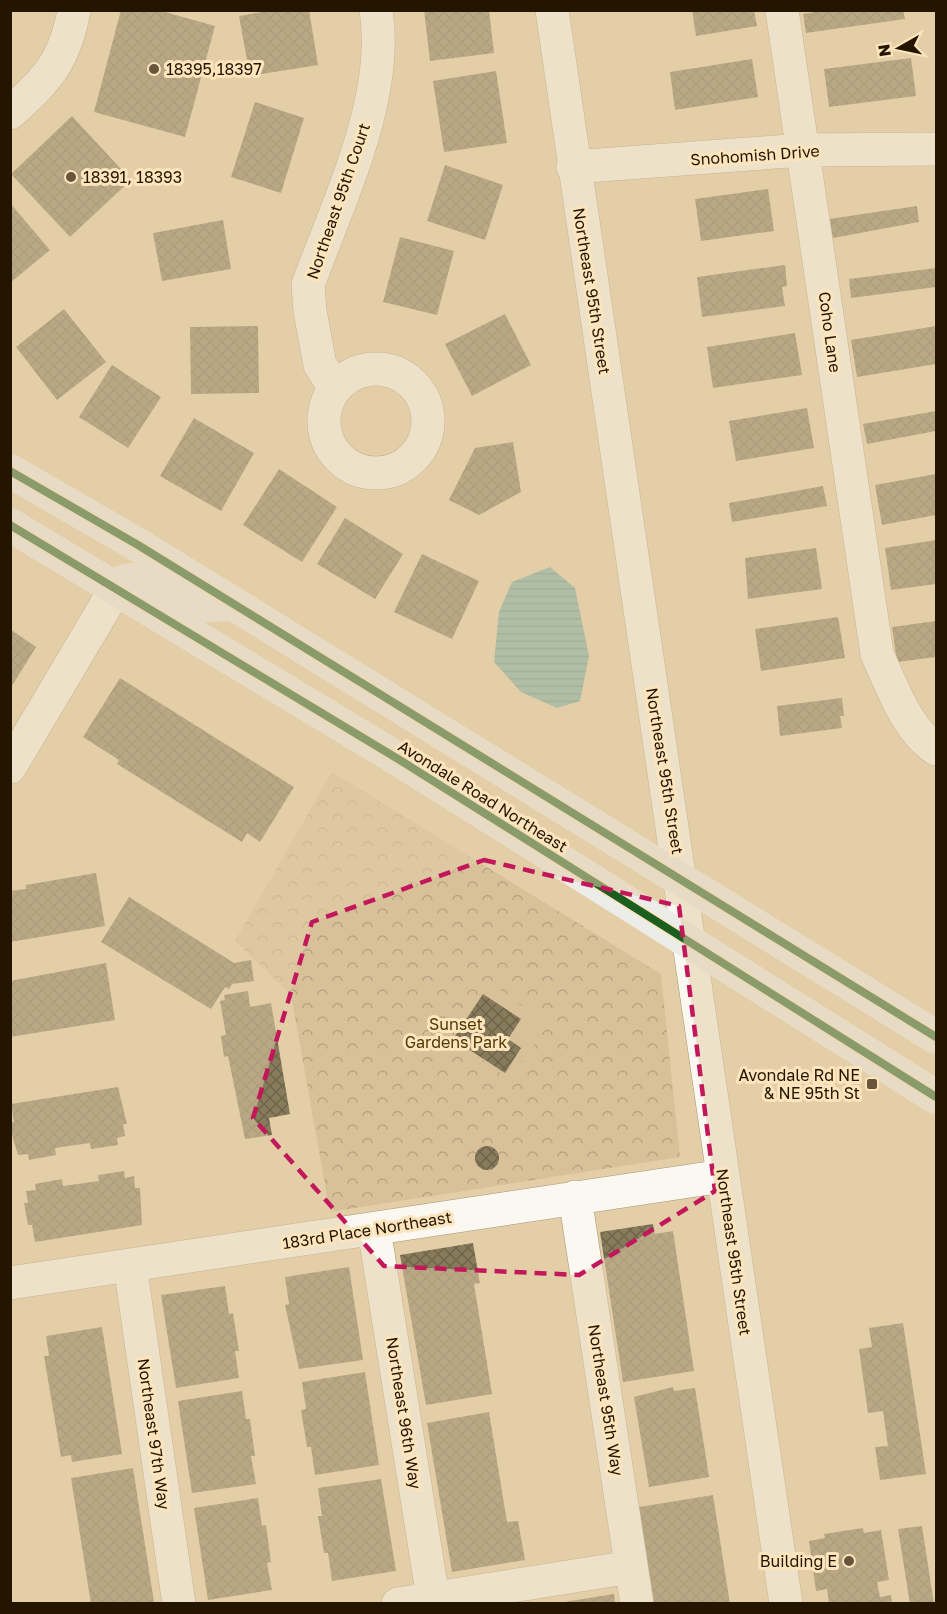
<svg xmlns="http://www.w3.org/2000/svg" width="947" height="1614" font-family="'Golos Text',sans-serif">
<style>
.forest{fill:url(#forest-crowns)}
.pitch{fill:#d8c099}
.water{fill:url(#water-rules)}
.building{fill:url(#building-cross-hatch)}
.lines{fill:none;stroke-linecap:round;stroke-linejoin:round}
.minor-casing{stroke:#a59475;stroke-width:34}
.major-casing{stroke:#f3e9d8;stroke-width:34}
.minor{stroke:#fbf8f2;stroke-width:33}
.major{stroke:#ecece9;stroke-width:33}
.cycleway-casing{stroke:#fce4bc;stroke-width:11}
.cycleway{stroke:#1b5e20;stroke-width:8}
.marked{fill:none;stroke:#c2185b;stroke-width:4.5;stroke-dasharray:12 8;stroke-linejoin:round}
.poi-dot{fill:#67563b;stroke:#fce4bc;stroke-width:2}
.labels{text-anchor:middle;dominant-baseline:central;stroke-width:6;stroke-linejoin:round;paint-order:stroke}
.poi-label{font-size:16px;fill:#241500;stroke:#fce4bc;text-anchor:start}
.street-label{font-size:16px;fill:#241500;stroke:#fce4bc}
.park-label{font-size:16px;fill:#503805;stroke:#fce4bc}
</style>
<defs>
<pattern id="forest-crowns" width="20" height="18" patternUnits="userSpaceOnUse" patternTransform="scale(1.5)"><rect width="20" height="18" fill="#d8c099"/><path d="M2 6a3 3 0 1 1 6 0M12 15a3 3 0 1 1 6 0" fill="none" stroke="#b9a482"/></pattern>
<pattern id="water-rules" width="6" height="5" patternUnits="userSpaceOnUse" patternTransform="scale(1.5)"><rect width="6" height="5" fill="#70aba3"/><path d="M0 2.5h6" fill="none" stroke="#5c8a82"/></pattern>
<pattern id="building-cross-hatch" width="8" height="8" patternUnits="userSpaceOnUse" patternTransform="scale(1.5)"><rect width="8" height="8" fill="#877b5b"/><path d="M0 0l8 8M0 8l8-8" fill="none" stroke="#6e6449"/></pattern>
</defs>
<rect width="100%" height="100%" fill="#e4cea8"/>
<path class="forest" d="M332,772L661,974L680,1157L330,1212L291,995L235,941Z"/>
<path class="pitch" d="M492,984L548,1025L509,1079L453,1038Z"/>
<path class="water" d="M550,567L575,588L589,656L580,701L557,708L521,692L494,662L499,612L512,582Z"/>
<path class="building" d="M121,10H158L215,26L185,137L94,112Z
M273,10H309L318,65L250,76L239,16Z
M424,10H489L494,53L430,61Z
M692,10H754L757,26L696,36Z
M827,10H903L905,19L806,33L803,14Z
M911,58L916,96L829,107L824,69Z
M752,59L758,97L675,110L670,72Z
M496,71L507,143L444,152L433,81Z
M255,102L304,118L281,193L231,177Z
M72,116L131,180L70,237L11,174Z
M445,165L503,185L485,240L427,221Z
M768,189L774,231L701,241L695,199Z
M10,203L50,250L10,283Z
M917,206L919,222L833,238L829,219Z
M223,220L231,269L162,281L153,233Z
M400,237L454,251L437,315L383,302Z
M785,265L787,286L782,287L785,306L702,317L697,277Z
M936,268V287L851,298L849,279Z
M64,309L106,362L57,400L16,347Z
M505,314L531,365L472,396L445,344Z
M258,326L259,393L191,394L190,327Z
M936,326V364L857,377L851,340Z
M795,333L802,375L713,388L707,347Z
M112,365L161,397L128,448L79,417Z
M807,408L814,448L736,461L729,421Z
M936,411V431L867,444L863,424Z
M194,418L254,453L221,511L160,476Z
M513,442L521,492L479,515L449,500L475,448Z
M279,469L337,507L302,562L243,525Z
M936,474V515L882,525L875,485Z
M823,486L827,506L732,522L729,503Z
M345,518L403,554L375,599L317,564Z
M936,540V584L891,590L885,548Z
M816,548L822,589L748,599L745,558Z
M422,554L479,581L452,639L394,612Z
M838,617L845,658L761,671L755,629Z
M936,621V657L897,662L892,627Z
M10,629L36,647L10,689Z
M120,678L294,787L260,842L247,833L242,842L117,764L119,760L83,737Z
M842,698L844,716H840L842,728L780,736L777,706Z
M96,873L105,926L10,942V891L26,889V885Z
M129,897L234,963L251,960L254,981L232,984L229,989L225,987L211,1009L101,942Z
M106,963L115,1020L10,1037V981Z
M248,991L250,1007L271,1003L290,1114L269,1118L272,1135L245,1139L228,1056L224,1057L221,1036L226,1035L220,1001L225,1000L224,995Z
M483,994L521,1019L508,1039L521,1048L505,1073L453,1039Z
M118,1087L127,1124H123L125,1136L117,1138L118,1145L91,1149L90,1143L55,1148L56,1155L29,1160L28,1154L18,1155L10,1128V1122H14L11,1104Z
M475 1158a12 12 0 1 1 24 0a12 12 0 1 1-24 0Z
M124,1171L125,1178L134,1176L135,1188H140L142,1225L35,1242L32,1225H28L24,1203H28L26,1191L36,1190L35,1184L62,1179L63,1186L99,1181L98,1175Z
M653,1224L655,1234L673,1231L694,1371L623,1382L600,1232Z
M473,1243L480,1283L474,1284L492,1394L426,1405L400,1255Z
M349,1267L363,1360L299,1369L285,1305L289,1304L285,1277Z
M225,1286L229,1314L233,1313L239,1351H235L239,1378L176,1388L161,1295Z
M903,1323L926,1474L880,1480L875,1447L888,1446L883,1411L868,1413L859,1349L872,1347L869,1328Z
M102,1327L122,1454L72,1462L71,1455L61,1457L44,1356H49L46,1336Z
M365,1372L379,1465L315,1475L311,1447H307L301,1410L306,1409L302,1382Z
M673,1387L674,1391L695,1388L709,1477L649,1487L634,1397Z
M242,1391L246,1419H250L255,1456H251L256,1484L192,1493L178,1401Z
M489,1412L507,1522L518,1521L525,1560L452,1572L427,1423Z
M133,1468L154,1602L91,1604L71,1478Z
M381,1479L396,1571L332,1581L328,1553H324L318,1516H322L318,1488Z
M713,1495L730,1604H654L639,1507Z
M258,1498L262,1526L266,1525L271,1562L267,1563L272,1590L208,1600L194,1508Z
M922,1526L934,1604H910L898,1529Z
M863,1528L864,1533L881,1530L889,1580L877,1582L880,1597L891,1595L892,1604H829L827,1589L816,1591L809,1541L825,1538L824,1534Z
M614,1594L615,1604H564V1602Z"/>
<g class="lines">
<g class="minor-casing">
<path id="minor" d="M552,10L786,1604
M782,10L877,654C892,686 906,729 936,749
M10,113C47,80 65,61 74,10
M573,167L803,150L936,149
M324 421a52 52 0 1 1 104 0a52 52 0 1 1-104 0Z
M335,388L320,365L310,311L308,285C338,202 390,98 376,10
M10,767L115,590
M575,1197L637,1604
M374,1229L433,1598
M130,1265L179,1604
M10,1283L723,1176
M398,1604L631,1567"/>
</g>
<g class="major-casing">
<path id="major" d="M10,471L138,545L936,1037
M10,525L403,762L936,1097
M125,581L134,580L195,606L229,604"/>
</g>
<use href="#minor" class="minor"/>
<use href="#major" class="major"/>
<g class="cycleway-casing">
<path id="cycleway" d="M10,471L138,545L936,1037
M10,525L403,762L936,1097"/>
</g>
<use href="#cycleway" class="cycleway"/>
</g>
<path d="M0 0H947V1614H0ZM484,860L679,906L715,1191L579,1275L384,1266L253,1118L312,922Z" fill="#e4cea8" fill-opacity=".55" fill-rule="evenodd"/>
<path class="marked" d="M484,860L679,906L715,1191L579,1275L384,1266L253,1118L312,922Z"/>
<g class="poi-dot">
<circle cx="154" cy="69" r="6"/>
<circle cx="71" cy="177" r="6"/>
<rect x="866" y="1078" width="12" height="12" rx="3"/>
<circle cx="849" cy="1561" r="6"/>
</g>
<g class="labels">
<g class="poi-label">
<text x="166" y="69">18395,18397</text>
<text x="83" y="177">18391, 18393</text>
<text x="860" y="1075" text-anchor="end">Avondale Rd NE<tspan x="860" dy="18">&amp; NE 95th St</tspan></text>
<text x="837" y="1561" text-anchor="end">Building E</text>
</g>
<g class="street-label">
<text transform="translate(755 155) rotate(-4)">Snohomish Drive</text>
<text transform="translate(338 201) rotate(-71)">Northeast 95th Court</text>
<text transform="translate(592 291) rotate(81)">Northeast 95th Street</text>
<text transform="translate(830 332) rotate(82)">Coho Lane</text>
<text transform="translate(665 771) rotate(81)">Northeast 95th Street</text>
<text transform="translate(483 796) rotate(32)">Avondale Road Northeast</text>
<text transform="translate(367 1230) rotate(-9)">183rd Place Northeast</text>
<text transform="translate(734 1252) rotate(82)">Northeast 95th Street</text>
<text transform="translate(606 1400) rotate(81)">Northeast 95th Way</text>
<text transform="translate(404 1413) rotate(81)">Northeast 96th Way</text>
<text transform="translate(154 1434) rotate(82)">Northeast 97th Way</text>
</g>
<g class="park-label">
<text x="456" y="1024">Sunset<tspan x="456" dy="18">Gardens Park</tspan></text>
</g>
</g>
<rect width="947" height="1614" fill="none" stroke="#241500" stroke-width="24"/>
<g transform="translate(899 48) rotate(261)" stroke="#fce4bc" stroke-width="4.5" paint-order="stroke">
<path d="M0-4.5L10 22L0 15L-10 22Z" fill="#241500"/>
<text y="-9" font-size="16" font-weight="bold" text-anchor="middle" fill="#241500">N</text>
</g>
</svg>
